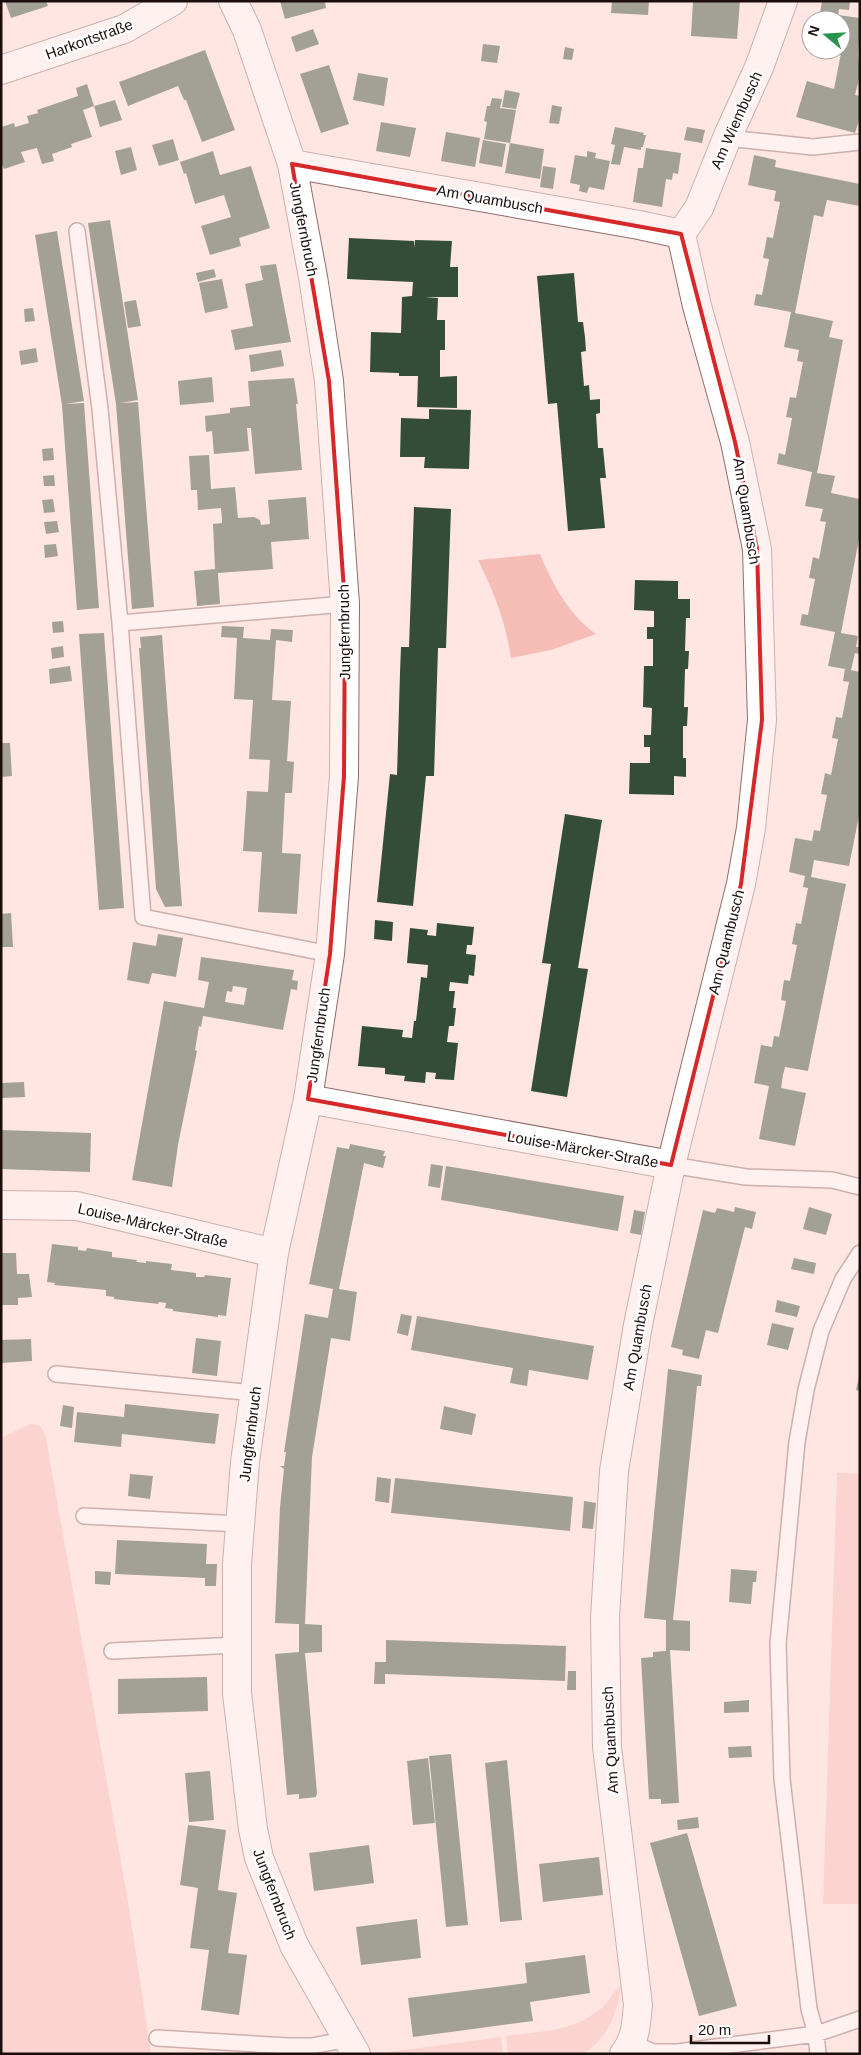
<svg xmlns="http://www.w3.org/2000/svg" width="861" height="2055" font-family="Arial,sans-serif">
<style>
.green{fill:#f6bcb6}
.building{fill:#334d38;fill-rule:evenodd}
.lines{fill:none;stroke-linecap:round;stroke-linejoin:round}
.service-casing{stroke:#916d69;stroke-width:18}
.minor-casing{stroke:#916d69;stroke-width:30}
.service{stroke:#fff;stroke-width:15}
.minor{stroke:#fff;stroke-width:28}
.marked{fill:none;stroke:#d62828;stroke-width:4;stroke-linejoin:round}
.labels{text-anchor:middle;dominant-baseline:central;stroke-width:5;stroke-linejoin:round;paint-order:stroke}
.street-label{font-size:15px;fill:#1c0e0d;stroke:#fff}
</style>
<rect width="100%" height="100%" fill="#ffe6e3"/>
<path class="green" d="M540,554C553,585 568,614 596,634L551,650L511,658C505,619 495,595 478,560Z
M30,1424L39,1425L45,1433L129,1907L151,2054H1V1438Z
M837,1473L860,1474V1904H823Z
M621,1986C618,2013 607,2039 583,2054H508L506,2036C544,2031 573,2032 603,2007C610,2000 613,1991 621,1986Z
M501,2037L503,2054H387L390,2052Z"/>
<path class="building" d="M5,1H46L48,6L11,18Z
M280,1H325L326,8L285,19Z
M612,1H649L648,15L611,13Z
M693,1H740L737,39L691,36Z
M822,1H850L849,10L839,9L838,15L860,18L858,56L860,75L855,95L860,96V117L855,133L796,117L807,81L834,89L841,53L831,50H841V20H819Z
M313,29L319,44L296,52L291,37Z
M483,44L500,46L497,63L481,61Z
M565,47L574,49L572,60L563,59Z
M205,50L235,130L202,142L186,100H184L178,86L128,106L119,82Z
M329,65L349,124L321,133L300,74Z
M358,73L388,78L384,106L353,100Z
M87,84L94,106L83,110L92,137L71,144L72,147L52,154L54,161L42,164L37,148L21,152L25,162L4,169L1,162V127L14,123L15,127L29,123L27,116L38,113L37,110L78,96L76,88Z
M505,90L520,93L516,109L502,107Z
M492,98L502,99L500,108L516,110L510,143L544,149L540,179L505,173L510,143L484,139L487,122L484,121L487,106H490Z
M115,100L122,120L100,127L94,106Z
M552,105L562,107L559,124L549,123Z
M381,122L416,128L410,157L376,151Z
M615,127L644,133L643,135H646L643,147H641V150L624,147L620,165L611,164L615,145L611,144Z
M687,127L705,130L702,143L684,140Z
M446,132L480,138L475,167L441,161Z
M173,139L179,160L159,166L152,145Z
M483,140L506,144L502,167L479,163Z
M131,147L137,170L121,175L115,151Z
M646,148L681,153L678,174L673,173L672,180L666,179L662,207L633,202L638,168H643Z
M213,151L220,175L251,166L270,228L239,238L241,246L210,255L201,226L231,217L224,195L195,204L186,173L184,174L180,162Z
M587,151L596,153L595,158L610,161L604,190L589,187L587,193L579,191L580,185L570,183L575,155L587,157Z
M754,155L776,160L775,167L860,184V206L827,200L823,217L814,215L795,313L833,321L829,337L843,340L817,473L835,476L831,493L860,499V534L841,633L858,636L856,647H860V654L855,653L851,670L860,672V811L849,866L814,860L811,877L846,884L808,1071L785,1067L783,1075L781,1088L806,1093L795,1146L759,1139L769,1086L754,1083L761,1045L772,1047L774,1036L779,1037L786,1001L781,1000L784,980L790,981L797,945L792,944L796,923L801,924L808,888L803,887L805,876L789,872L795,838L812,841L814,830L820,831L827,795L821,794L825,773L831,775L838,739L832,738L836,717L842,718L849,682L843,681L845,669L828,666L835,632L800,625L802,614L808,615L815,579L809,578L813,557L819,559L826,522L820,521L823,509L805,506L812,472L777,464L779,453L785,455L792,418L786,417L790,397L796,398L803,362L797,361L799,350L784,347L791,312L754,305L756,294L762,295L769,259L763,258L767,237L773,238L780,202L774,201L776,191L748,185Z
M543,166L556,168L553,189L540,187Z
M110,220L138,400L120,403L138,402L154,607L132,609L116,404L88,223Z
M57,231L84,401L65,404L84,403L99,608L77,610L62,405L35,235Z
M349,238L414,241L415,248V240L452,241L450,267H458V297H425L438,298L437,320H445V350H440V377L457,376V408L417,407L418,376H399V373L370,372L371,332L401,333L402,297L412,296L413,282L347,279Z
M276,264L291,342L235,350L231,330L253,326L245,284L263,280L260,266Z
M214,269L216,277L198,282L196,273Z
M574,273L578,322H583L585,337L586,351L581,352L584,386L589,385L590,400L600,399V413L596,414L598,448H603L606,478H600L605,528L568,531L557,403L548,404L537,276Z
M222,279L228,308L205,313L199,283Z
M136,300L141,326L128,328L124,302Z
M33,308L35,321L25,322L24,309Z
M36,348L38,362L21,365L19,351Z
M281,350L284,366L251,372L249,355Z
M212,377L214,402L180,405L178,381Z
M294,378L298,404H296L302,470L255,474L251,428H247L249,451L214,454L212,431L206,432L205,416L230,413V408L250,406L248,381Z
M429,409L471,410L469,469L424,468L425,457H400L401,418L429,419Z
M53,448L54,460L43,461L42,449Z
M209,455L211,489L235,487L238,518L254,517L260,520L261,525L270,524L268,500L306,497L309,539L271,542L273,569L218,573L220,604L197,606L194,571L215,569L213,524L222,523V519L221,508L198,510L197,490H191L189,456Z
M54,475L55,486H44L43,476Z
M53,499L55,512L44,513L42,500Z
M414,507L451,509L446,648H438L434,776H426L413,906L377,902L390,774L397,775L400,673L401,647H409Z
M57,521L59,532L46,534L44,522Z
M56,544L58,556L45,558L44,545Z
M635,580L678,581V599H690V618H686L685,651H689L688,669H685L684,707H688L687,726H683V758H686V777L674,776V795L629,794L630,763H650V747H644V735H651L652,708L643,707L644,666H653V639H647V627H654V611L634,610Z
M63,621L64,632L53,633L52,622Z
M222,626L244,627L243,638L270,640L271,629L293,630L292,642L276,640L272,700L291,701L287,761L294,762L292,793H285L282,853L301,854L297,914L258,912L262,852L243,851L247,791L268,792L270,760L249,759L253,700L234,699L237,638L221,637Z
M104,633L124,908L99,910L79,634Z
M162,635L182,906L165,907L156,889L139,648H141L140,637Z
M63,646L64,657L52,659L51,648Z
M70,666L72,681L50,684L49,669Z
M1,743H10L12,776L1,777Z
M565,814L602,820L578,968L588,969L567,1097L531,1091L551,964L542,963Z
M11,913L13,947H1V914Z
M375,920L393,922L392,941L374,939Z
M437,923L474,927L472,945H467L466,954L476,955L474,976L469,975L468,984L450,982L449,991H455L453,1008H456L454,1026H449L447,1042L458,1043L454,1080L435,1079L436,1073L426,1072L425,1083L404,1081L405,1076L385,1074V1068L358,1066L362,1026L403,1030L402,1037L412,1038L414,1021H416L421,977L427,978L428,965L407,963L410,928L428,930L427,935L436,936Z
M158,934L183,938L176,977L152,973L149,984L127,980L133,942L156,946Z
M201,957L294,970L292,980L298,981L297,990L291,989L283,1030L203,1016L201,1027L199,1026L195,1050L197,1051L178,1145L172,1187L132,1180L164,1001L204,1008L209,982L198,980ZM233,986L247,988L244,1005L225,1002L227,991L232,992Z
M24,1082L25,1097L1,1098V1083Z
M1,1130L91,1133L90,1172L1,1169Z
M350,1144L385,1151L383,1156H386L383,1168L364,1163L339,1289L357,1292L350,1341L331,1338L312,1457L305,1624L322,1625V1652L305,1653L317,1793L316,1797L299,1799V1794L287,1795L275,1654L299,1652V1624L275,1623L280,1507L284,1469L280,1466H284L286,1452H284L305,1314L328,1318L333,1289L309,1284L337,1147L349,1149Z
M431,1164L443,1166L440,1188L428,1186Z
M446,1166L624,1196L618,1231L441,1200Z
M735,1207L756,1212L752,1229L745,1227L718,1333L706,1330L699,1359L682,1355L683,1350L671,1347L703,1210L715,1213L717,1208L734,1212Z
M809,1207L832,1214L826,1235L803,1229Z
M634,1210L645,1212L641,1235L630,1233Z
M52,1244L78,1247V1250L86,1251L87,1248L112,1252V1257L137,1260L136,1262L146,1263V1261L172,1264L171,1270L196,1273V1277H204L205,1275L231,1278L226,1316L218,1315V1317L173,1311V1309L165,1308L166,1303L159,1302L158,1304L114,1299V1297L106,1296V1290L54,1285L55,1283L47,1282Z
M1,1253H16L17,1274H29L32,1297L18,1298V1305H1Z
M794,1258L816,1263L814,1274L791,1269Z
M777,1300L800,1306L797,1317L775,1312Z
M401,1314L412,1316L408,1336L397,1333Z
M417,1316L594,1346L588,1380L529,1370L527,1386L510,1383L513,1368L411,1350Z
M772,1323L794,1328L788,1350L767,1345Z
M196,1338L221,1341L217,1376L192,1373Z
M31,1339L32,1361L1,1363V1340Z
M668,1369L702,1375L701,1386H697L673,1620L690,1621V1651L670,1650L679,1803L661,1804V1799H649L641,1658L653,1657V1652L666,1651V1620L644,1618Z
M859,1377H860V1391L856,1390Z
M125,1404L219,1414L215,1444L122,1434L121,1447L74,1442L77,1412L124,1417Z
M63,1405L74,1407L72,1428L60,1426Z
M444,1406L476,1414L472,1435L440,1429Z
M130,1474L153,1476L150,1499L128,1496Z
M377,1477L391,1479L389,1503L375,1501Z
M395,1478L573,1497L570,1531L391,1513Z
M584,1501L596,1503L593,1529L582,1528Z
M117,1540L207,1544L206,1564H217L216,1586H205V1578L115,1574Z
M731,1569L757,1571L756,1582H753L751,1604L729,1602Z
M95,1571L111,1572L110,1585L95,1584Z
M386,1640L566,1646L565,1681L385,1674V1684H374L375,1662H386Z
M568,1671H576V1690H567Z
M207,1677L208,1711L118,1714V1679Z
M749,1700V1712L724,1713V1702Z
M751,1746L752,1757L729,1758L728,1747Z
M451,1754L468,1925L446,1927L429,1756Z
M428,1758L435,1823L413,1825L407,1761Z
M507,1760L522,1920L500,1922L485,1763Z
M210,1771L214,1820L189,1822L185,1773Z
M698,1817L699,1828L678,1830L677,1820Z
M188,1825L226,1830L218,1890L237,1893L228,1953L247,1955L239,2015L201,2010L209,1950L190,1948L198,1888L180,1885Z
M687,1833L737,2006L699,2016L650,1843Z
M369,1845L374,1883L314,1891L309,1853Z
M599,1857L603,1895L543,1902L539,1864Z
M417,1919L421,1958L361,1965L356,1927Z
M585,1955L590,1993L530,2002L533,2021L413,2037L408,1998L527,1983L525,1963Z"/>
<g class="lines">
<g class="service-casing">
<path id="service" d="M727,138L813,147L860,142
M77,231L100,409L120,623
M330,954L143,917L120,623L345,604
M671,1165L746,1177L832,1180L860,1187
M56,1374L255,1393
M84,1516L240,1524
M112,1651L237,1645
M157,2038L288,2046H312L348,2039
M632,2043L653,2052H677L816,2034L809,2009L782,1779L778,1644L797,1442L806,1390L821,1331L843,1279L860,1253
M818,2054L816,2034L860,2019"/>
</g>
<g class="minor-casing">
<path id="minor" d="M233,1L247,30L292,164L313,277L329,381L345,604L344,776L330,954L308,1099L274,1253L245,1462L237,1564V1693L253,1829L259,1858L294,1945L356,2054
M1,70L124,29L173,1
M292,164L639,225L681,234
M681,234L699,208L727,138L760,65L783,1
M308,1099L671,1165
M1,1205L77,1206L274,1253
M624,2054C636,2039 636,2024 638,2005L607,1747L605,1618L614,1471L638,1325L671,1165L741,884L751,828L762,720L757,549L735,442L697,306L681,234"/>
</g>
<use href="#service" class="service"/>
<use href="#minor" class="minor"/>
</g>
<path d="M0 0H861V2055H0ZM292,164L681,234L735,442L757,549L762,720L741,884L671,1165L308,1099L330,954L344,776L345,604L329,381Z" fill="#ffe6e3" fill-opacity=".55" fill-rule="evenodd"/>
<path class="marked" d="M292,164L681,234L735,442L757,549L762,720L741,884L671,1165L308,1099L330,954L344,776L345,604L329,381Z"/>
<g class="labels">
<g class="street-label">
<text transform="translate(89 39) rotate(-20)">Harkortstraße</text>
<text transform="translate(736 120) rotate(-66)">Am Wiembusch</text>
<text transform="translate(490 199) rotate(10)">Am Quambusch</text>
<text transform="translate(304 229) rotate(79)">Jungfernbruch</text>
<text transform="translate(747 511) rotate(81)">Am Quambusch</text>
<text transform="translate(344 632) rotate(-91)">Jungfernbruch</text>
<text transform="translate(726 942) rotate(-76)">Am Quambusch</text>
<text transform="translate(318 1035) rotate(-82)">Jungfernbruch</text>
<text transform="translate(583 1149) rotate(10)">Louise-Märcker-Straße</text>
<text transform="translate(153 1225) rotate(13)">Louise-Märcker-Straße</text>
<text transform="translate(637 1337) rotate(-80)">Am Quambusch</text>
<text transform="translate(250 1434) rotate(-83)">Jungfernbruch</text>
<text transform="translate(610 1740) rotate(-93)">Am Quambusch</text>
<text transform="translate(275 1894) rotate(69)">Jungfernbruch</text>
</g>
</g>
<rect width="861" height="2055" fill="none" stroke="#1c0e0d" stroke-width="5"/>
<g transform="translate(826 35) rotate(288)"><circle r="24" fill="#ffffff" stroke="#a49f9e"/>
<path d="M0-4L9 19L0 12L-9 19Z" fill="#27944d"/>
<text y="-8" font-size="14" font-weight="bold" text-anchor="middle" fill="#1c0e0d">N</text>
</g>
<path d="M691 2035v8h78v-8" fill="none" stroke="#1c0e0d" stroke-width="2.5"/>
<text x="698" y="2035" font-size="15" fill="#1c0e0d" stroke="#ffffff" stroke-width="4" paint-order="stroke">20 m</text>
</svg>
